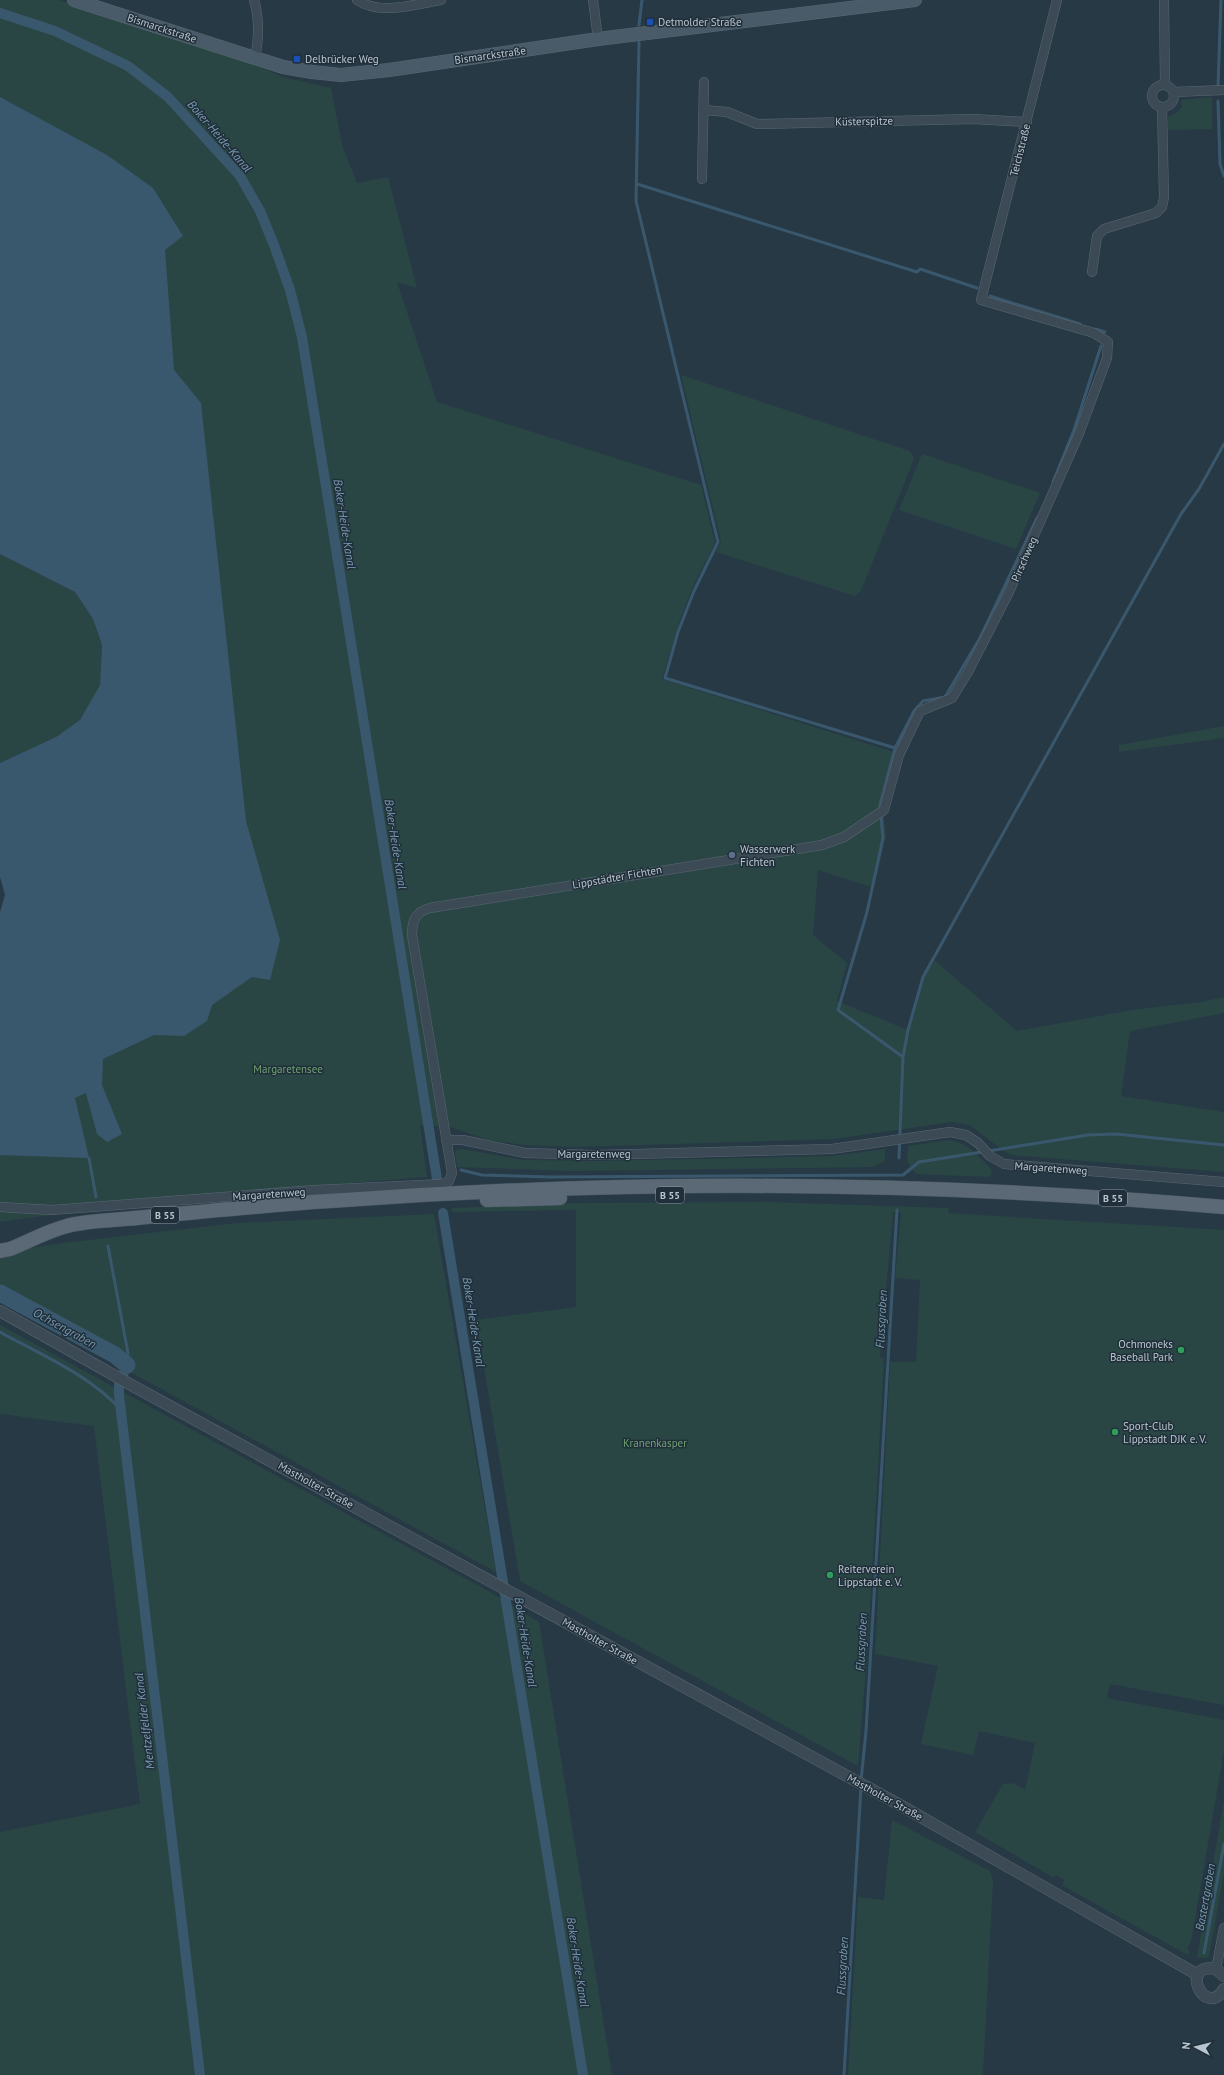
<svg xmlns="http://www.w3.org/2000/svg" width="1224" height="2075" font-family="'PT Sans',sans-serif">
<style>
.green{fill:#294645}
.water{fill:#3a586d}
.lines{fill:none;stroke-linecap:round;stroke-linejoin:round}
.stream{stroke:#3a586d;stroke-width:3}
.canal{stroke:#3a586d;stroke-width:10}
.river{stroke:#3a586d;stroke-width:17}
.minor-casing{stroke:#5a6872;stroke-width:10}
.tertiary-casing{stroke:#5a6872;stroke-width:12}
.secondary-casing{stroke:#5a6872;stroke-width:14}
.primary-casing{stroke:#485661;stroke-width:15}
.minor{stroke:#3b4a55;stroke-width:9}
.tertiary{stroke:#3b4a55;stroke-width:11}
.secondary{stroke:#495a68;stroke-width:13}
.primary{stroke:#5a6975;stroke-width:14}
.transit-dot{fill:#1a4fb4;stroke:#202f3a;stroke-width:1.5}
.service-dot{fill:#5c6f8a;stroke:#202f3a;stroke-width:1.5}
.leisure-dot{fill:#2e9e5b;stroke:#202f3a;stroke-width:1.5}
.labels{text-anchor:middle;dominant-baseline:central;stroke-width:3;stroke-linejoin:round;paint-order:stroke}
.shield{fill:#202f3a;stroke:#8b98a2;stroke-width:1}
.shield-label{font-size:10px;font-weight:bold;fill:#b9c5ce}
.poi-label{font-size:11px;fill:#b9c5ce;stroke:#202f3a;text-anchor:start}
.street-label{font-size:11px;fill:#b9c5ce;stroke:#202f3a}
.park-label{font-size:11px;fill:#6fa072;stroke:#202f3a}
.water-label{font-size:12px;font-style:italic;fill:#789ab2;stroke:#202f3a}
</style>
<rect width="100%" height="100%" fill="#273945"/>
<path class="green" d="M0,0H59L247,60L282,77L331,88L342,145L357,183L388,177L417,288L397,282L437,402L701,485L715,543L692,589L680,620L662,679L897,753L883,806L886,836L874,888L818,870L813,935L847,963L837,1001L908,1030L923,977L933,959L1017,1031L1132,1010L1201,1002L1224,997V1013L1130,1031L1121,1096L1224,1112V1172L1011,1155L1001,1149L970,1125L952,1122L834,1139L573,1147L525,1145L489,1140L450,1127L420,1125L427,1177L92,1203L51,1215L0,1222V1089L175,1018L0,127Z
M1212,97V129L1168,130V117L1176,113L1182,107L1181,100Z
M681,375L910,451L914,459L861,591L855,596L716,552L721,542Z
M922,454L1040,493L1016,549L899,510Z
M0,554L75,592L93,619L102,645L100,685L80,720L56,737L0,763Z
M1224,726V738L1119,752V745Z
M950,1140C971,1145 977,1155 992,1170L990,1177L916,1174L907,1161L908,1146Z
M462,1149L523,1160L595,1161L832,1156L885,1149V1161L873,1167L573,1171L457,1167L455,1153L457,1150Z
M767,1202L949,1208L948,1213L1224,1230V1705L1110,1684L1107,1698L1224,1720V1751L1191,1942L1187,1949L1190,1952L1188,1955L1063,1886L1064,1880L1056,1875L1054,1878L975,1832L1003,1784L1013,1783L1025,1790L1035,1743L979,1731L973,1755L921,1744L938,1666L875,1654L890,1362H916L920,1280L895,1278L901,1212H893L880,1357L884,1358L882,1397L868,1644L858,1766L520,1581L476,1320L576,1307V1210L452,1212V1208L581,1203Z
M434,1214L496,1572L0,1301V1252L71,1242L237,1223Z
M0,1325L488,1591L539,1622L612,2075H0V1832L140,1804L94,1426L0,1414Z
M1224,1800V1873L1209,1956L1206,1958L1197,1957Z
M892,1820L990,1871L993,1880L983,2075H848L858,1897L884,1900Z"/>
<path class="water" d="M0,97L107,155L153,188L183,236L165,250L174,370L201,403L246,821L280,940L270,980L252,977L212,1005L207,1021L184,1036L154,1035L103,1059L102,1085L122,1134L107,1142L97,1134L86,1093L75,1098L89,1158L0,1155V912L5,895L0,877V763L56,737L80,720L100,685L102,645L93,619L75,592L0,554Z"/>
<g class="lines">
<path class="stream" d="M639,25L642,0
M639,42L636,201L718,542L694,591L678,632L665,678L895,748
M1218,86L1221,0
M1218,101L1220,164L1224,176
M637,184L917,272L920,269L977,288
M990,296L1080,324
M1095,329L1105,332
M1053,482L1074,430L1101,346
M903,1057L838,1010L867,912L883,838L880,805L895,748L914,711L923,701L945,697L980,638L1037,518
M89,1158L96,1197
M899,1158L903,1057L908,1030L923,977L1181,514L1199,489L1224,444
M461,1170L482,1175L550,1177L903,1175L919,1162L1088,1135L1116,1134L1224,1145
M108,1246L128,1353L127,1365
M0,1332C41,1355 90,1375 121,1410
M861,1781L866,1731L897,1210
M1204,1953L1224,1844
M844,2075L861,1787"/>
<path class="canal" d="M0,13L55,31L128,66L168,97L240,176L260,211L274,245L290,290L302,337L437,1179
M443,1213L583,2075
M127,1365L119,1385V1395L200,2075"/>
<path class="river" d="M0,1293L115,1355L127,1365"/>
<g class="minor-casing">
<path id="minor" d="M254,0C260,20 259,38 255,58
M357,0C380,16 415,4 441,0
M593,0L598,39
M1164,0L1165,85
M1152 96a11 11 0 1 1 22 0a11 11 0 1 1-22 0Z
M1173,92L1224,90
M704,110L727,112L757,124L973,119L1027,122
M702,179L704,82
M1092,272L1097,236L1104,229L1156,213L1162,207L1164,197L1162,107
M446,1140H463L525,1153L595,1155L832,1149L950,1132L966,1135L978,1143L990,1156L1004,1164L1224,1182
M0,1207L52,1210L315,1190L442,1184L449,1181L452,1173L412,935C412,921 415,912 430,908L822,845L844,837L884,810L899,755L920,711L952,698L968,672L1009,592L1078,436L1107,358L1108,342L1094,333L981,300L1057,0
M1216,1969L1224,1928"/>
</g>
<g class="tertiary-casing">
<path id="tertiary" d="M0,1311L133,1386L900,1805L1198,1975
M1224,1976L1216,1969C1178,1962 1205,2020 1224,1989"/>
</g>
<g class="secondary-casing">
<path id="secondary" d="M74,0L283,67L312,72L341,75L389,70L598,39L915,0"/>
</g>
<g class="primary-casing">
<path id="primary" d="M487,1200L560,1198
M0,1251L10,1249C28,1242 47,1231 67,1226C87,1220 123,1220 146,1217C207,1211 268,1205 329,1201C627,1179 927,1181 1224,1207"/>
</g>
<use href="#minor" class="minor"/>
<use href="#tertiary" class="tertiary"/>
<use href="#secondary" class="secondary"/>
<use href="#primary" class="primary"/>
</g>
<g class="transit-dot">
<rect x="646" y="18" width="8" height="8" rx="2"/>
<rect x="293" y="55" width="8" height="8" rx="2"/>
</g>
<circle class="service-dot" cx="732" cy="855" r="4"/>
<g class="leisure-dot">
<circle cx="1181" cy="1350" r="4"/>
<circle cx="1115" cy="1432" r="4"/>
<circle cx="830" cy="1575" r="4"/>
</g>
<g class="labels">
<g class="shield">
<rect x="656" y="1187" width="28" height="16" rx="3"/>
<rect x="1099" y="1190" width="28" height="16" rx="3"/>
<rect x="151" y="1207" width="28" height="16" rx="3"/>
</g>
<g class="shield-label">
<text x="670" y="1195">B 55</text>
<text x="1113" y="1198">B 55</text>
<text x="165" y="1215">B 55</text>
</g>
<g class="poi-label">
<text x="658" y="22">Detmolder Straße</text>
<text x="305" y="59">Delbrücker Weg</text>
<text x="740" y="849">Wasserwerk<tspan x="740" dy="13">Fichten</tspan></text>
<text x="1173" y="1344" text-anchor="end">Ochmoneks<tspan x="1173" dy="13">Baseball Park</tspan></text>
<text x="1123" y="1426">Sport-Club<tspan x="1123" dy="13">Lippstadt DJK e. V.</tspan></text>
<text x="838" y="1569">Reiterverein<tspan x="838" dy="13">Lippstadt e. V.</tspan></text>
</g>
<g class="street-label">
<text transform="translate(162 28) rotate(18)">Bismarckstraße</text>
<text transform="translate(490 55) rotate(-8)">Bismarckstraße</text>
<text transform="translate(864 121) rotate(-1)">Küsterspitze</text>
<text transform="translate(1020 150) rotate(-76)">Teichstraße</text>
<text transform="translate(1024 559) rotate(-66)">Pirschweg</text>
<text transform="translate(617 877) rotate(-10)">Lippstädter Fichten</text>
<text x="594" y="1154">Margaretenweg</text>
<text transform="translate(1051 1168) rotate(4)">Margaretenweg</text>
<text transform="translate(269 1194) rotate(-4)">Margaretenweg</text>
<text transform="translate(316 1485) rotate(29)">Mastholter Straße</text>
<text transform="translate(600 1641) rotate(29)">Mastholter Straße</text>
<text transform="translate(885 1797) rotate(29)">Mastholter Straße</text>
</g>
<g class="park-label">
<text x="288" y="1069">Margaretensee</text>
<text x="655" y="1443">Kranenkasper</text>
</g>
<g class="water-label">
<text transform="translate(220 136) rotate(49)">Boker-Heide-Kanal</text>
<text transform="translate(345 524) rotate(81)">Boker-Heide-Kanal</text>
<text transform="translate(396 844) rotate(81)">Boker-Heide-Kanal</text>
<text transform="translate(881 1319) rotate(-87)">Flussgraben</text>
<text transform="translate(474 1322) rotate(81)">Boker-Heide-Kanal</text>
<text transform="translate(65 1328) rotate(29)">Ochsengraben</text>
<text transform="translate(526 1642) rotate(81)">Boker-Heide-Kanal</text>
<text transform="translate(861 1642) rotate(-87)">Flussgraben</text>
<text transform="translate(144 1721) rotate(-97)">Mentzelfelder Kanal</text>
<text transform="translate(1205 1897) rotate(-80)">Bastertgraben</text>
<text transform="translate(578 1962) rotate(81)">Boker-Heide-Kanal</text>
<text transform="translate(842 1966) rotate(-87)">Flussgraben</text>
</g>
</g>
<g transform="translate(1196 2047) rotate(277)" stroke="#202f3a" stroke-width="3" paint-order="stroke">
<path d="M0-3L7 15L0 10L-7 15Z" fill="#b9c5ce"/>
<text y="-6" font-size="11" font-weight="bold" text-anchor="middle" fill="#b9c5ce">N</text>
</g>
</svg>
